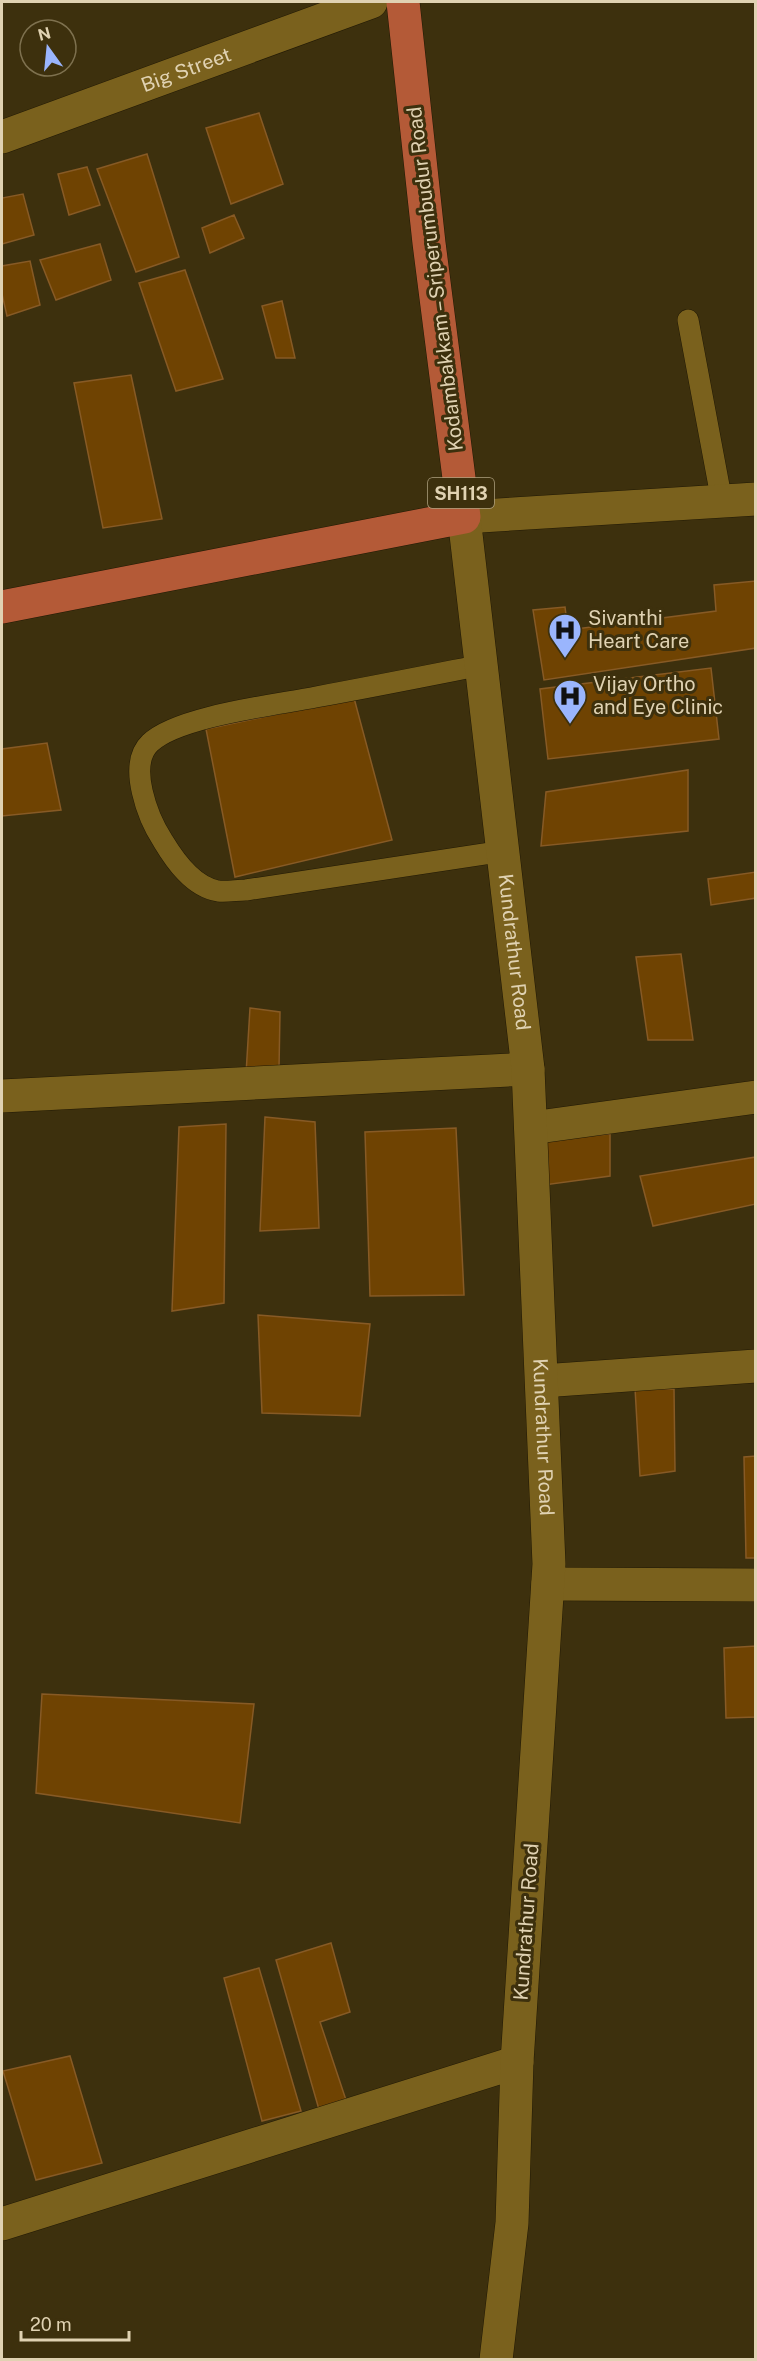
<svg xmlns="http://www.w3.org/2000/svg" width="757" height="2361" font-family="'Public Sans',sans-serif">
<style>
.building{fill:#6f4302;stroke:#875a25;stroke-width:1.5}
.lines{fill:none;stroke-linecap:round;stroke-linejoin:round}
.service-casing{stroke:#211905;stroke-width:22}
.minor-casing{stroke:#211905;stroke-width:34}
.tertiary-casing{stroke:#211905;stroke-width:34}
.primary-casing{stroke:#211905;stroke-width:34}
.service{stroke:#7a611d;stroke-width:21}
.minor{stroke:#7a611d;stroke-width:33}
.tertiary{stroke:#7a611d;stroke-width:33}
.primary{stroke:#b45a37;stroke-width:33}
.labels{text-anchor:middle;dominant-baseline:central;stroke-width:6;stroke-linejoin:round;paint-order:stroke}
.shield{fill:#3d300d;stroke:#afa180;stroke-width:1.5}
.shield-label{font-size:18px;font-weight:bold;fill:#e0d2b2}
.street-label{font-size:20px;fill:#e0d2b2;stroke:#3d300d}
.poi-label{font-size:20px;fill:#e0d2b2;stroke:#3d300d;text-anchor:start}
</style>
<rect width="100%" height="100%" fill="#3d300d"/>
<path class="building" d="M259,113L283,184L231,204L206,128Z
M147,154L179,257L136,272L97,169Z
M87,167L100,205L69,215L58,174Z
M23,194L34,235L2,244V198Z
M234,215L244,238L210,253L202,228Z
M100,244L111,280L56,300L40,260Z
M30,261L40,305L7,316L2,294V266Z
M185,270L223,379L176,391L139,283Z
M282,301L295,358H276L262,306Z
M131,375L162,519L103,528L74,383Z
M756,581V648L544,680L533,610L565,607L568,630L716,611L714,585Z
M711,668L719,739L548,759L540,689Z
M354,698L392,840L235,877L206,729Z
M47,743L61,810L2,816V749Z
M688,770V831L541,846L546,792Z
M756,872V898L711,905L708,879Z
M681,954L693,1040H648L636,957Z
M250,1008L280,1012L279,1069L246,1074Z
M265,1117L315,1122L319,1228L260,1231Z
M226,1124L224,1303L172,1311L179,1127Z
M456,1128L464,1295L370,1296L365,1132Z
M610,1134V1176L544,1185L542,1139Z
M756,1157V1204L653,1226L640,1176Z
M258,1315L370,1324L360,1416L262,1413Z
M635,1388L674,1389L675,1471L640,1476Z
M756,1456V1558H746L744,1457Z
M756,1646V1717L726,1718L724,1648Z
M42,1694L254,1704L240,1823L36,1793Z
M331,1943L350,2012L320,2022L347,2103L320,2113L276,1960Z
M259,1968L301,2111L262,2121L224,1978Z
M70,2056L102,2163L36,2180L3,2071Z"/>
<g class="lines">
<g class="service-casing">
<path id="service" d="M688,320L722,502
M482,665C426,676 371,687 316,697C276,705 178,716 150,743C127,765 148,818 163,841C175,861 193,887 218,891C227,892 237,890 246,890L504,851"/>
</g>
<g class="minor-casing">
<g id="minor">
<path id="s1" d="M2,137L371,2"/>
<path d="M464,517L756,499"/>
<path d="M2,1096L528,1069"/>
<path d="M531,1128L756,1097"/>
<path d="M542,1381L756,1366"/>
<path d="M548,1584L756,1585"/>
<path d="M2,2224L517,2062"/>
</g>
</g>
<g class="tertiary-casing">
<g id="tertiary">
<path id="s2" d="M464,517L528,1069L549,1564L517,2062L512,2223L496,2360"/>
</g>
</g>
<g class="primary-casing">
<path id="primary" d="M2,607L464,517L429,243L403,2"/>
</g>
<use href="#service" class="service"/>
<use href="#minor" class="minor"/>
<use href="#tertiary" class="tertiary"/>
<use href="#primary" class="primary"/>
</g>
<defs>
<g id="hospital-pin" transform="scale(1.725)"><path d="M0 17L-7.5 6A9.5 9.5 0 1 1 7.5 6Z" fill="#9ab5fd" stroke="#3d300d"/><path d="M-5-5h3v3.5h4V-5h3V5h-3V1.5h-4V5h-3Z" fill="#111"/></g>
</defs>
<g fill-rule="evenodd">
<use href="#hospital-pin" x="565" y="630"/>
<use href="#hospital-pin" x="570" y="696"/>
</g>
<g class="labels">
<rect class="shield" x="428" y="478" width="66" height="30" rx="4.5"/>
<g class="shield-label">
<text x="461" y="493">SH113</text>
</g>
<g class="street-label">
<text stroke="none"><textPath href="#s1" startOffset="196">Big Street</textPath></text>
<text transform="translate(435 279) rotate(-97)">Kodambakkam – Sriperumbudur Road</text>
<text stroke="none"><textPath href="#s2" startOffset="438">Kundrathur Road</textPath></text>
<text stroke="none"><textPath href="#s2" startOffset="924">Kundrathur Road</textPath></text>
<text transform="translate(526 1922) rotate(-86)">Kundrathur Road</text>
</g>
<g class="poi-label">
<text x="588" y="618">Sivanthi<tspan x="588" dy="23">Heart Care</tspan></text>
<text x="593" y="684">Vijay Ortho<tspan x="593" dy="23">and Eye Clinic</tspan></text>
</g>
</g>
<rect width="757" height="2361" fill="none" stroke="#e0d2b2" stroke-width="6"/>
<g transform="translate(48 48) rotate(345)"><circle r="28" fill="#3d300d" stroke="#7e714f" stroke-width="1.5"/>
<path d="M0-4.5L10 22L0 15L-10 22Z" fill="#9ab5fd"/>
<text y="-9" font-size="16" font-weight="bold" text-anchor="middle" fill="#e0d2b2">N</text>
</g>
<path d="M21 2331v9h108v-9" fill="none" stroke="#e0d2b2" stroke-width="3"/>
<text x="30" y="2331" font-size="18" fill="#e0d2b2" stroke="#3d300d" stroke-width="4.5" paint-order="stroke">20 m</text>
</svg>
